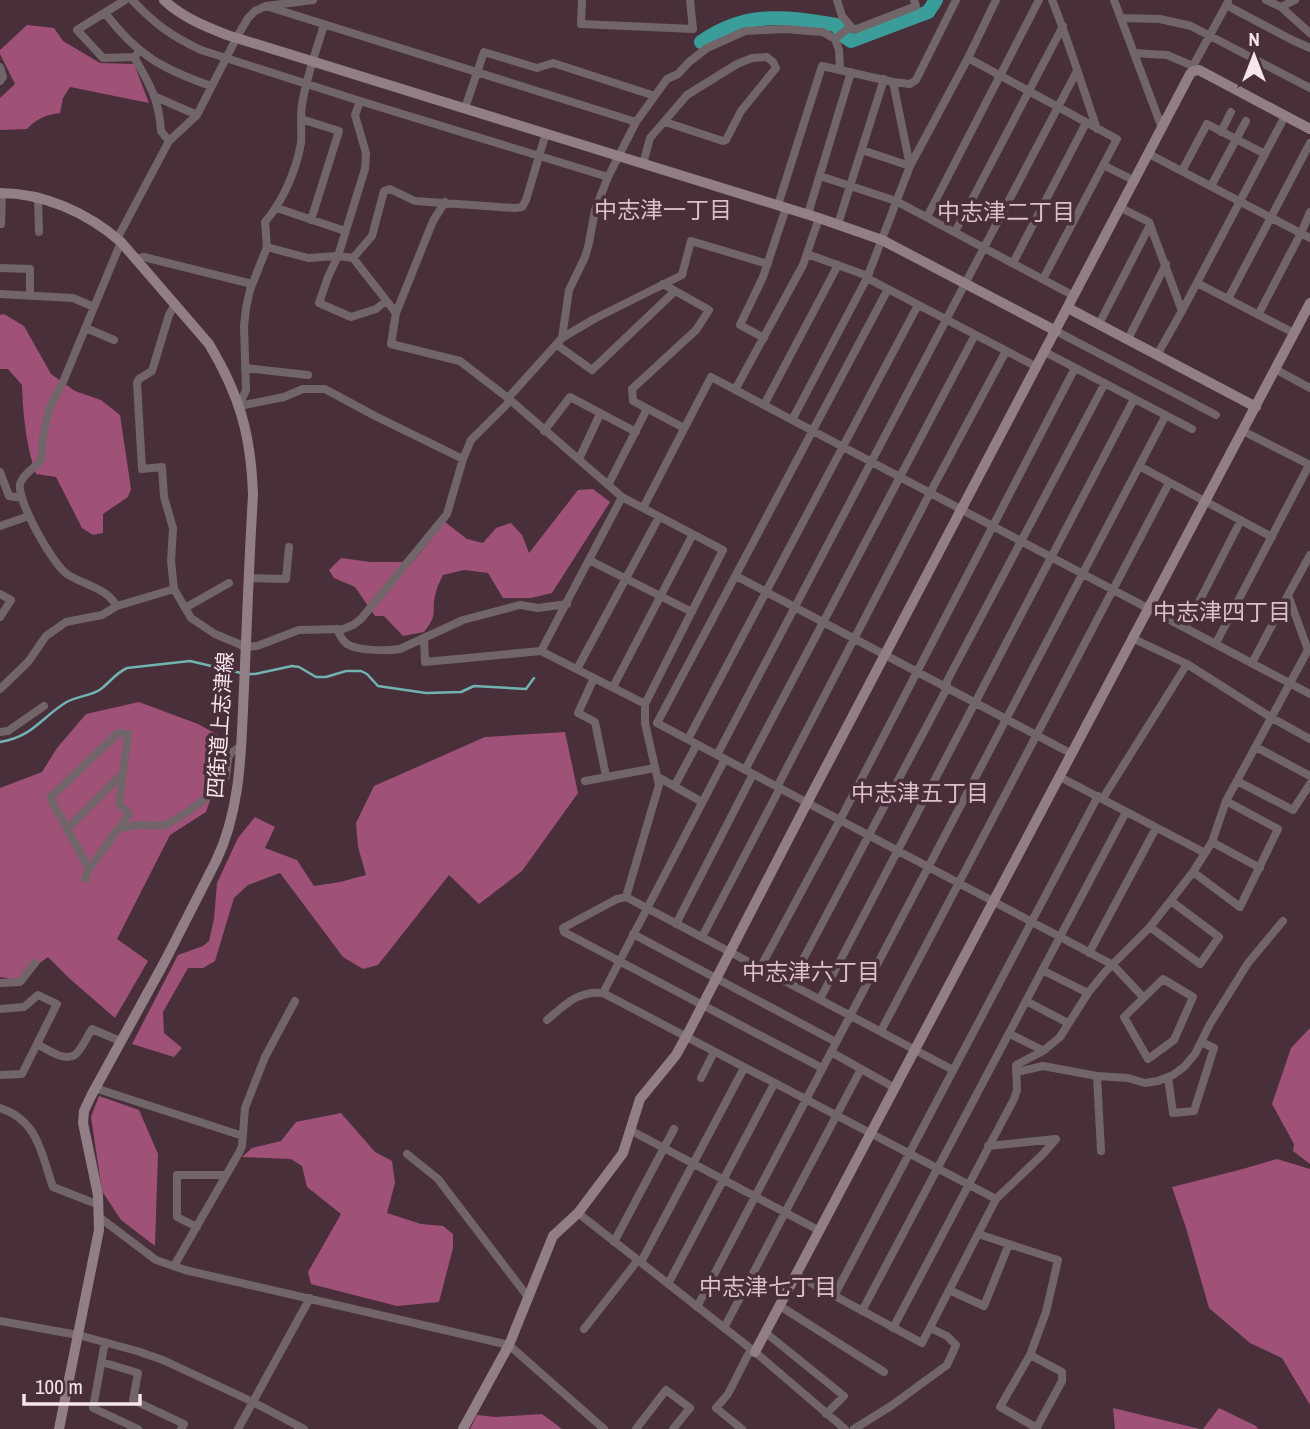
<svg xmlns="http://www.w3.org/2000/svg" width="1310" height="1429" font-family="'Archivo Narrow','Noto Sans JP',sans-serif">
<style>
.forest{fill:#a05177}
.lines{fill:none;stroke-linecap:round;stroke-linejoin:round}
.stream{stroke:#72b3b2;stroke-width:2.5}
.river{stroke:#3a9d99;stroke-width:14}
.street{stroke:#72656a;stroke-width:8}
.secondary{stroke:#927e86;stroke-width:10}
.labels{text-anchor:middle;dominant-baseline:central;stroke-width:7;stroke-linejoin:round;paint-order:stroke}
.street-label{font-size:21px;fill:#f6e5ec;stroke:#482f3a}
.neighbourhood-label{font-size:23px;fill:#debecc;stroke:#482f3a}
</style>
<rect width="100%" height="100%" fill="#482f3a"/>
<path class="forest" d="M27,25L54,28L63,41L100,63L134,64L149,103L70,87L63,98L60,113C46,115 37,118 27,129L0,130V98L15,84L0,54V50Z
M4,314L24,326L51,374L75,391L101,400L120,415L131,489L128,497L103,514V533L93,535L82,528L56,477L36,474C26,446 23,415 22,385L8,369H0V315Z
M593,489L610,502L552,593L531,598H503L488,573L464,570L443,575C440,581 437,587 436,592C430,612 440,612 424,632L403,636L384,616H375L355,587L334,578L329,570L341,558L370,562H413L445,522L467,539L483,543L496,528L511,523L522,535L529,553L578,490Z
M139,702L198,724L222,737L225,757L206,812L170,835L117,939L148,961L115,1018L69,978L48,957L17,980L0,977V788L42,772L57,748L86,714Z
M565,732L578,793L522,871L479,904L449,875L378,965L363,969L343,957L280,873L248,885L234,898L215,961L203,968H188L163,1012L164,1033L182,1048L174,1057L132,1044L178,955L203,946L209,941L214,919L217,883L238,838L255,817L275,827L265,848L297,860L314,886L340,882L366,875L358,847L356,823L374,786L485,737Z
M1310,1028V1164L1293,1151L1294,1144L1272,1104L1291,1048Z
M99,1096L139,1110L158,1154L155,1246L121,1220L102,1191L91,1117Z
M341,1113L375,1152L392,1161L395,1183L387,1213L421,1224L443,1226L453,1234V1248L439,1302L397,1306L311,1284L308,1272L341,1214L307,1187L302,1166L291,1159L242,1157L252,1148L281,1141L296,1122Z
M1277,1159L1310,1169V1405L1282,1358L1250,1343L1209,1308L1186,1228L1172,1187L1239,1170Z
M1113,1408L1200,1429H1115Z
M1219,1408L1256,1426L1258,1429H1203Z
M542,1414L562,1429H470L477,1415L496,1417Z"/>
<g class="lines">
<path class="stream" d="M248,674H255L292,666L299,667L316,677H326L346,671H361L367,674L378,686L426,693L461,692L474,686L526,689L534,678
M0,742C32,737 40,719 65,703C76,696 92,696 101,689C110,682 116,673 127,668L190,661L241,673"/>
<path class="river" d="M701,42C745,11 785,16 836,25L845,37L851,41L928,12L936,0"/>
<path class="street" d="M125,0L77,30L103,58L134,57L140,51
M132,0C155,24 171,36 201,50L360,101L608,177
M582,0L581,24L693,29L690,0
M837,0L842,16L854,30L916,6L914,0
M1052,0C1069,42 1082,86 1097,129
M1114,0L1162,128
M1266,0L1281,7L1310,33
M1226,5L1292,40L1310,48
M266,6L636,122
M1281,7L1295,0
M105,13C137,55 162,69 211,86
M1122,18L1160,19L1191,26L1310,88
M1134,53L1167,55L1193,66
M134,57C149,84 159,98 161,131L169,141
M968,58L1117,139L1043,279
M0,67L3,77L0,81
M840,69L839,50L835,39L850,27
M1193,71V66L1228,2
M893,82L910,84L916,80L956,0
M156,97L197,115
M360,101L355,115L366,153L365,169L338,256L328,277L319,303L351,317L376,309L386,301
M465,108L484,52L537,68L553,63L655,96
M301,119L339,131L311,220
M1221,132L1231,112
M1149,154L1310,238
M643,164L650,138L687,95L737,64L752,58L767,57L773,62L776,68L741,111L726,140L723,141L665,122
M1103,165L1135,181
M1182,171L1207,124L1265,154
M820,176L896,201L1074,296
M1211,186L1246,121
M38,197L39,232
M445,202L433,221L396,313L391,344L460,361L508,398L622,497L723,550L645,704V723L659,785L626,897
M778,205L822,66L893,82L910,166L862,150
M277,208L345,231
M1121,208L1149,222L1182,311
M808,214L851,72
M927,217L1039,0
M0,224H1L2,193
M838,224L884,79
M955,232L1063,26
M117,239L169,141L197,115L237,37L248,18L255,11L266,6L313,0
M267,247L308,258L338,256L353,258L372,236L384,191L390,189L415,201L515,208L522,207L526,200L546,133
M807,254L868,276
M353,258L396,313
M136,259L144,257L252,284
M1013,263L1086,123
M0,268L30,269V295
M867,278L1037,367
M1197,283L1294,333
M663,284L709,310L696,330L632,389L633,401L684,428
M888,289L657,723L1113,965L1143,997
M0,294L73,298L94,307
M1228,299L1310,143
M1258,315L1301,233L1310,212
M1099,324L1150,225
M86,328L114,340
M1056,331L1216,415
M562,338L569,290L585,257L589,243L595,210L608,177L636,122L667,79L678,74L689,62L707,48L745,31L786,29L809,31L823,32L835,39
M764,338L740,325L763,277L786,208
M1128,339L1166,264
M557,345L592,370L675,291
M1045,352L1192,429
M1157,355L1182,311L1285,116
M245,368L308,375
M1275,369L1310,388
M735,390L803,265L819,218
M508,398L562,338L594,319L682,275L691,241L768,264
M764,405L838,265
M239,406L246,390L244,326L246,308L250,290L267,247L265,222C283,201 296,171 301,143C302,131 300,117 302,105C306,78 316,51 324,25
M239,406L284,397L303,389H325L375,416L463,459
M792,420L867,278L910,166L968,58L996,0
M544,431L570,397L636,432
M1243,431L1310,465
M579,459L600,414
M1139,466L1272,537
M0,472L9,496L22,498
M608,485L647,409
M622,497L541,651L645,704
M643,508L711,377L1310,694
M0,526L29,516
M589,560L692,612
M736,576L1072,754
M248,578L286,579L289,547
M174,589L171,561L173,528L164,497L162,467L142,469L137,383L139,379L152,371L169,315L175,304
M0,594L11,600L0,617
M117,606C114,602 110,597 106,594C95,586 79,582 67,574C53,565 17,501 20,484C22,475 35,468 41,460L43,436L49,409L63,382L121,242
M185,608L229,583
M1186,627L1241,520
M337,629C339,634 343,641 347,644C357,651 388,651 400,649L463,620L520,605L538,608L567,604
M424,638L425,662L541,651
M1132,638L1187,664L1272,718L1310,739
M1216,643L1309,465
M1252,663L1288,595
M577,669L659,517
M594,678L578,713L595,722L606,776
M613,687L693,534
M0,689L28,662L46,636L66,622L102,615L117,606L174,589L191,618L215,634L246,647L257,646L299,630L343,629L353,625L361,619L447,514L463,459L471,440L510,401
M0,732L8,731L44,706
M688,739L918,305
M1256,747L1310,776
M717,755L1077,71
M745,770L975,335
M658,777L702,802
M1060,777L1205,853
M585,781L655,768
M1237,781L1293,810L1310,784
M675,785L697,744
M777,787L930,493L1006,351
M1103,798L1187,664
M120,827C127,829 129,826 136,825C145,824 154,827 164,825C175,822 215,793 222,783C233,770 219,755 241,747
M67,829L121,775
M1212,842L1260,868
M1193,872L1240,907L1278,829L1226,801
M85,879L89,869L51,799V797L118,733L128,734L119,804L129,814L89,869
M676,924L753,774
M1150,927L1200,964L1219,937L1171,901
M633,934L836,1042
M702,937L780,788
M1089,953L1156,828
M760,968L840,820L1075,368
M1042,970L1088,993
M1163,979L1193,997L1174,1040L1148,1059L1124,1017Z
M0,983L20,982L35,963
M790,984L947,688V681L1105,383
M603,993L725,759
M820,999L1134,399
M1026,1001L1068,1023
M0,1009L24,1007L38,995L57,1004L22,1074L0,1075
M547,1020C565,1005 578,990 603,993L996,1199
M881,1031L1169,483
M1010,1034L1042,1050
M37,1044C47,1049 65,1063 76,1054C81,1050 88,1035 92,1029L120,1041
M831,1052L895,1088
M822,1068L564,932L563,928L617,899L626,897L953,1070
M1016,1072L1043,1066L1097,1076L1128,1078L1145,1083L1158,1081L1173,1075L1184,1067L1195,1054L1210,1024L1248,963L1283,921
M1097,1076L1101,1151
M1168,1077L1173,1113L1194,1111L1214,1048L1201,1042
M701,1078L714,1052
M95,1088L243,1136
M0,1108C38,1120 41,1153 53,1187L99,1205
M630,1130L820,1231
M407,1154L438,1179L528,1297
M578,1213L755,1352L845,1429
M99,1217L156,1260L185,1270L509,1345L604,1429
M197,1227L177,1217V1175H226
M978,1234L1058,1260L1046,1312L1030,1355L1000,1407L1037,1428
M614,1242L674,1129
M641,1262L744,1068
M174,1266L240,1151L242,1146L245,1108L265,1057L295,1001
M796,1275L922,1343L996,1199L1042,1155L1056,1139L988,1146
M668,1284L774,1084
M949,1290L984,1306L1009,1244
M834,1296L1098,796
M780,1306L884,1372
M697,1307L1166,415
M862,1311L1126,812
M0,1321L78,1335L137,1351L163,1360L253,1402L304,1429
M724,1328L861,1069
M893,1328L1014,1099L1017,1090L1016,1065L1043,1051L1060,1037L1088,993L1105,972L1150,927L1193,872L1212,842L1226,801L1308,650L1288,595L1310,555
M584,1329L638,1260
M766,1333L844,1396L826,1414
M105,1342L93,1408L138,1429
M1030,1355L1062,1372V1381L1036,1429
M102,1362L138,1373L133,1400L184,1424L181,1429
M238,1429L310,1298
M636,1429L666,1390L690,1408L673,1429
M742,1429L716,1408L728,1394L751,1349
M854,1429L891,1406L947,1365L956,1345L947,1336L930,1328"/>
<path class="secondary" d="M164,0C182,17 204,26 227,35L819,218L882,240L1056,331
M0,193C44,193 88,213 121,242L209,344C240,396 251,435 253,495C249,560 247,624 244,688C241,746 242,807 216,861L165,961L91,1096L84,1111L83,1123L98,1195L99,1230L59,1429
M1068,308L1256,407
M755,1352L1310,303
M463,1429L509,1345L553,1236L578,1213L623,1153L640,1099L676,1055L686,1037L807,803L1190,74L1193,71L1199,70L1310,129"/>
</g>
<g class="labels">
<g class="street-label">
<text transform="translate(220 725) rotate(-86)">四街道上志津線</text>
</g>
<g class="neighbourhood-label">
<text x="663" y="209">中志津一丁目</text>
<text x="1006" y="211">中志津二丁目</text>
<text x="1222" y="611">中志津四丁目</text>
<text x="920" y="792">中志津五丁目</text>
<text x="811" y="971">中志津六丁目</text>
<text x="768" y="1286">中志津七丁目</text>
</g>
</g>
<g transform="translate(1254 56)" stroke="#482f3a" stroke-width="5" paint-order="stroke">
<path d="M0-5L12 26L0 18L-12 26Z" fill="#f6e5ec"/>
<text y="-10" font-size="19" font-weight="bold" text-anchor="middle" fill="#f6e5ec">N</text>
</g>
<path d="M24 1394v10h116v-10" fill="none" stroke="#f6e5ec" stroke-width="3.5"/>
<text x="35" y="1394" font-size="21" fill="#f6e5ec" stroke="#482f3a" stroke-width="5" paint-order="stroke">100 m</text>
</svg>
